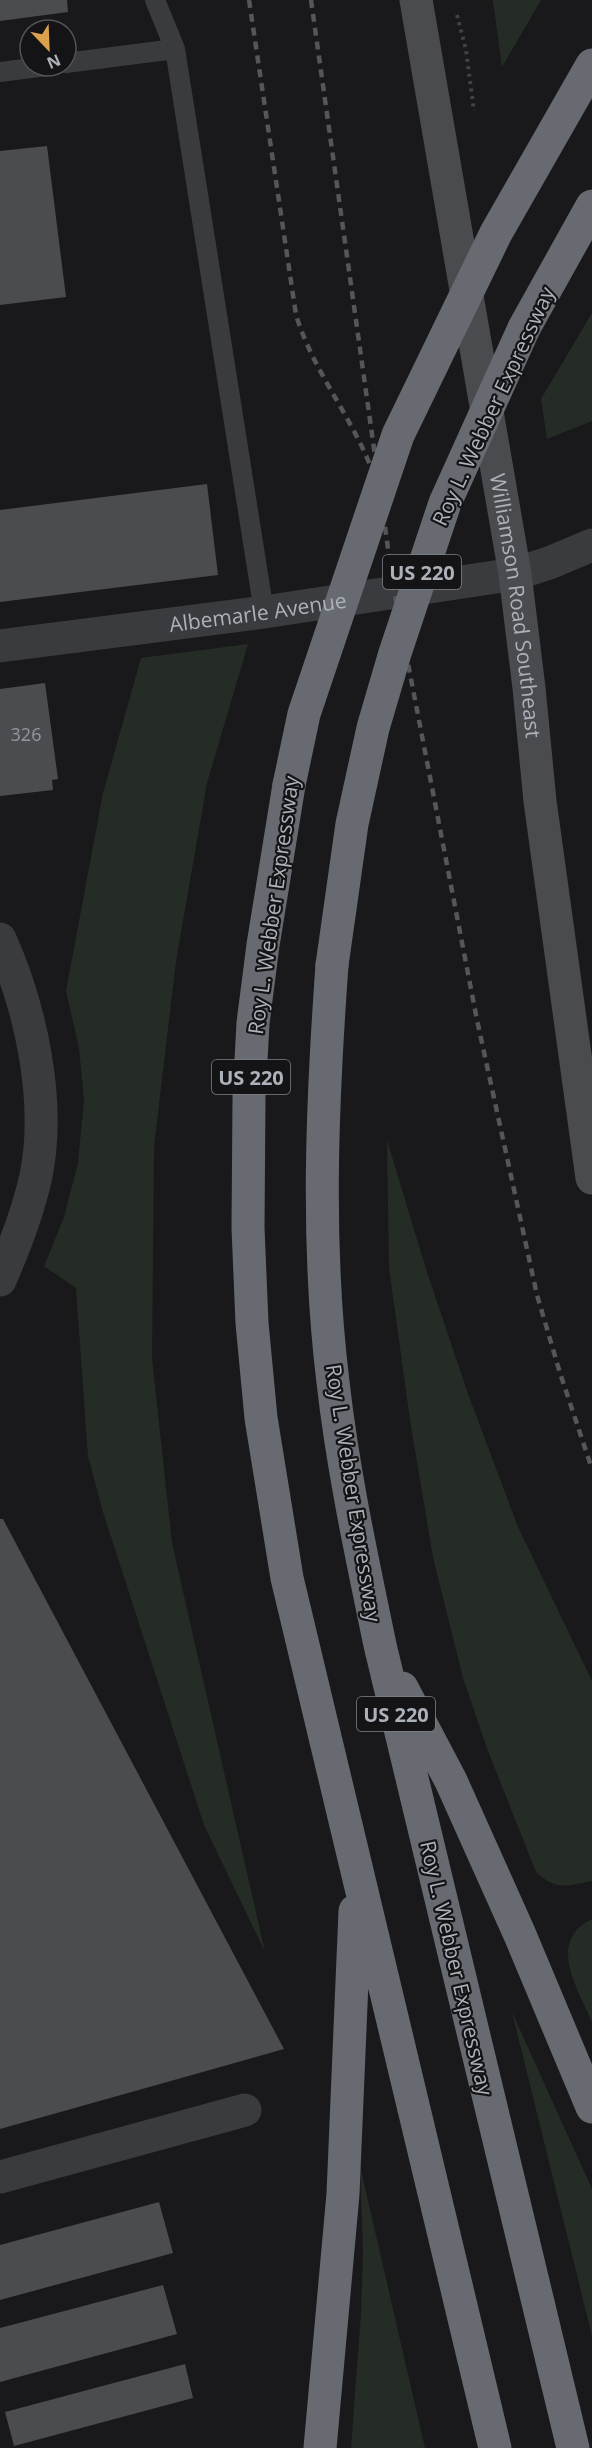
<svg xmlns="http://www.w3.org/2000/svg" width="592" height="2448" font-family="'Open Sans',sans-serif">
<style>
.green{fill:#252c26}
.building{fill:#4b4c4f}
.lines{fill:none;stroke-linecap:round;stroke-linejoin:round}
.path{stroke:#404246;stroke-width:4;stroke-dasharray:3 4.5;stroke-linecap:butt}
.lane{stroke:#3a3b3f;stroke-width:20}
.street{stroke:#3a3b3f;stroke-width:33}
.secondary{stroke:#494b4f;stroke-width:33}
.highway{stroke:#676a70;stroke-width:33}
.rail{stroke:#54565a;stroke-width:4.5;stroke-dasharray:8 6;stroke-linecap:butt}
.highway-bridge{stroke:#676a70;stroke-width:33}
.labels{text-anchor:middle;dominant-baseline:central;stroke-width:4.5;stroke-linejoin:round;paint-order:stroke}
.number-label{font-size:18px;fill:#94989e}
.shield{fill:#141416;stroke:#7f8288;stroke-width:1.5}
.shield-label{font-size:20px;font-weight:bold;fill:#adb1b9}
.street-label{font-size:21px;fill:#adb1b9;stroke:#141416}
</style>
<rect width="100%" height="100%" fill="#19191b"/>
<path class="green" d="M493,0H541L502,67L493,1Z
M592,313V421L547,439L541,399Z
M248,644L207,783L176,961L154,1147L152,1358L172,1543L265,1952L204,1825L103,1512L88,1456L76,1288L44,1266L64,1217L78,1163L84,1100L79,1048L66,991L103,793L141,658Z
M387,1140L426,1269L468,1394L518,1527L592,1681V1881C567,1886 556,1891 536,1872L488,1751L463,1678L433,1557L410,1420L389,1268Z
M592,1919V2022C578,1989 546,1941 592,1919Z
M512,2012L592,2189V2336Z
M360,2166L425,2448H351L361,2314L363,2250Z"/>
<path class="building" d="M0,0H67L68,12L0,21Z
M47,146L66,297L0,305V151Z
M207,484L218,575L0,602V510Z
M45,683L58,779L52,780L53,790L0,796V689Z
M0,1519H3L284,2049L0,2129Z
M159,2202L173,2253L0,2300V2245Z
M163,2285L177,2334L0,2382V2328Z
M185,2364L193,2398L14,2446L5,2412Z"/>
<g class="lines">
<path class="path" d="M457,15L466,50L474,111"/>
<path class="lane" d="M155,0L175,49L264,612
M66,63L175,49
M0,72L46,66"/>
<g class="street">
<path id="s1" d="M0,646L264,612L515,574L549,563L592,545"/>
<path d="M0,939C31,1008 51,1101 36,1176C28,1212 15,1246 0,1280"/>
<path d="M0,2177L245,2110"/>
</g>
<path class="secondary" id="s2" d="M416,0L515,574L529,688L540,801L592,1178"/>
<path class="highway" d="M289,785L263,945L253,1023L249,1097L248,1228L252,1323L261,1418L287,1578L495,2448
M332,965C322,1104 316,1244 333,1382C343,1471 362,1558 380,1645L573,2448
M402,1688L451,1781L520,1935L592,2107
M320,2448L343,2194L355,1911"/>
<path class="rail" d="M249,0L296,315C314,373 351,415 372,470
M311,0L394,591L435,803L477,1020L537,1295L560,1373L592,1469"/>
<path class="highway-bridge" d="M289,785L304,714L398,435L496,233L592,65
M332,965L352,824L373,728L395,653L445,503L524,328L592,206"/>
</g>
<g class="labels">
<g class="number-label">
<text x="26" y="734">326</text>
</g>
<g class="shield">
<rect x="383" y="555" width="78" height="34" rx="4.5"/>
<rect x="212" y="1060" width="78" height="34" rx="4.5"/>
<rect x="357" y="1697" width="78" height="34" rx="4.5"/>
</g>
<g class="shield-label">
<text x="422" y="572">US 220</text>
<text x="251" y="1077">US 220</text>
<text x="396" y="1714">US 220</text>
</g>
<g class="street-label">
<text transform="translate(493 406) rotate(-65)">Roy L. Webber Expressway</text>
<text stroke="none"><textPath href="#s2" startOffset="614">Williamson Road Southeast</textPath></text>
<text stroke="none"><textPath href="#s1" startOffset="260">Albemarle Avenue</textPath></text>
<text transform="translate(273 905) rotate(-82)">Roy L. Webber Expressway</text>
<text transform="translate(354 1493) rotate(81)">Roy L. Webber Expressway</text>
<text transform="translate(457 1968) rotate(77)">Roy L. Webber Expressway</text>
</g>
</g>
<g transform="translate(48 48) rotate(157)"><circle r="28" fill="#141416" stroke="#515357" stroke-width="1.5"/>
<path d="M0-4.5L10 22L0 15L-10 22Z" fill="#dda14e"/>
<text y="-9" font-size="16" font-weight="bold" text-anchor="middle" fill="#adb1b9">N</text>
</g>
</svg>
